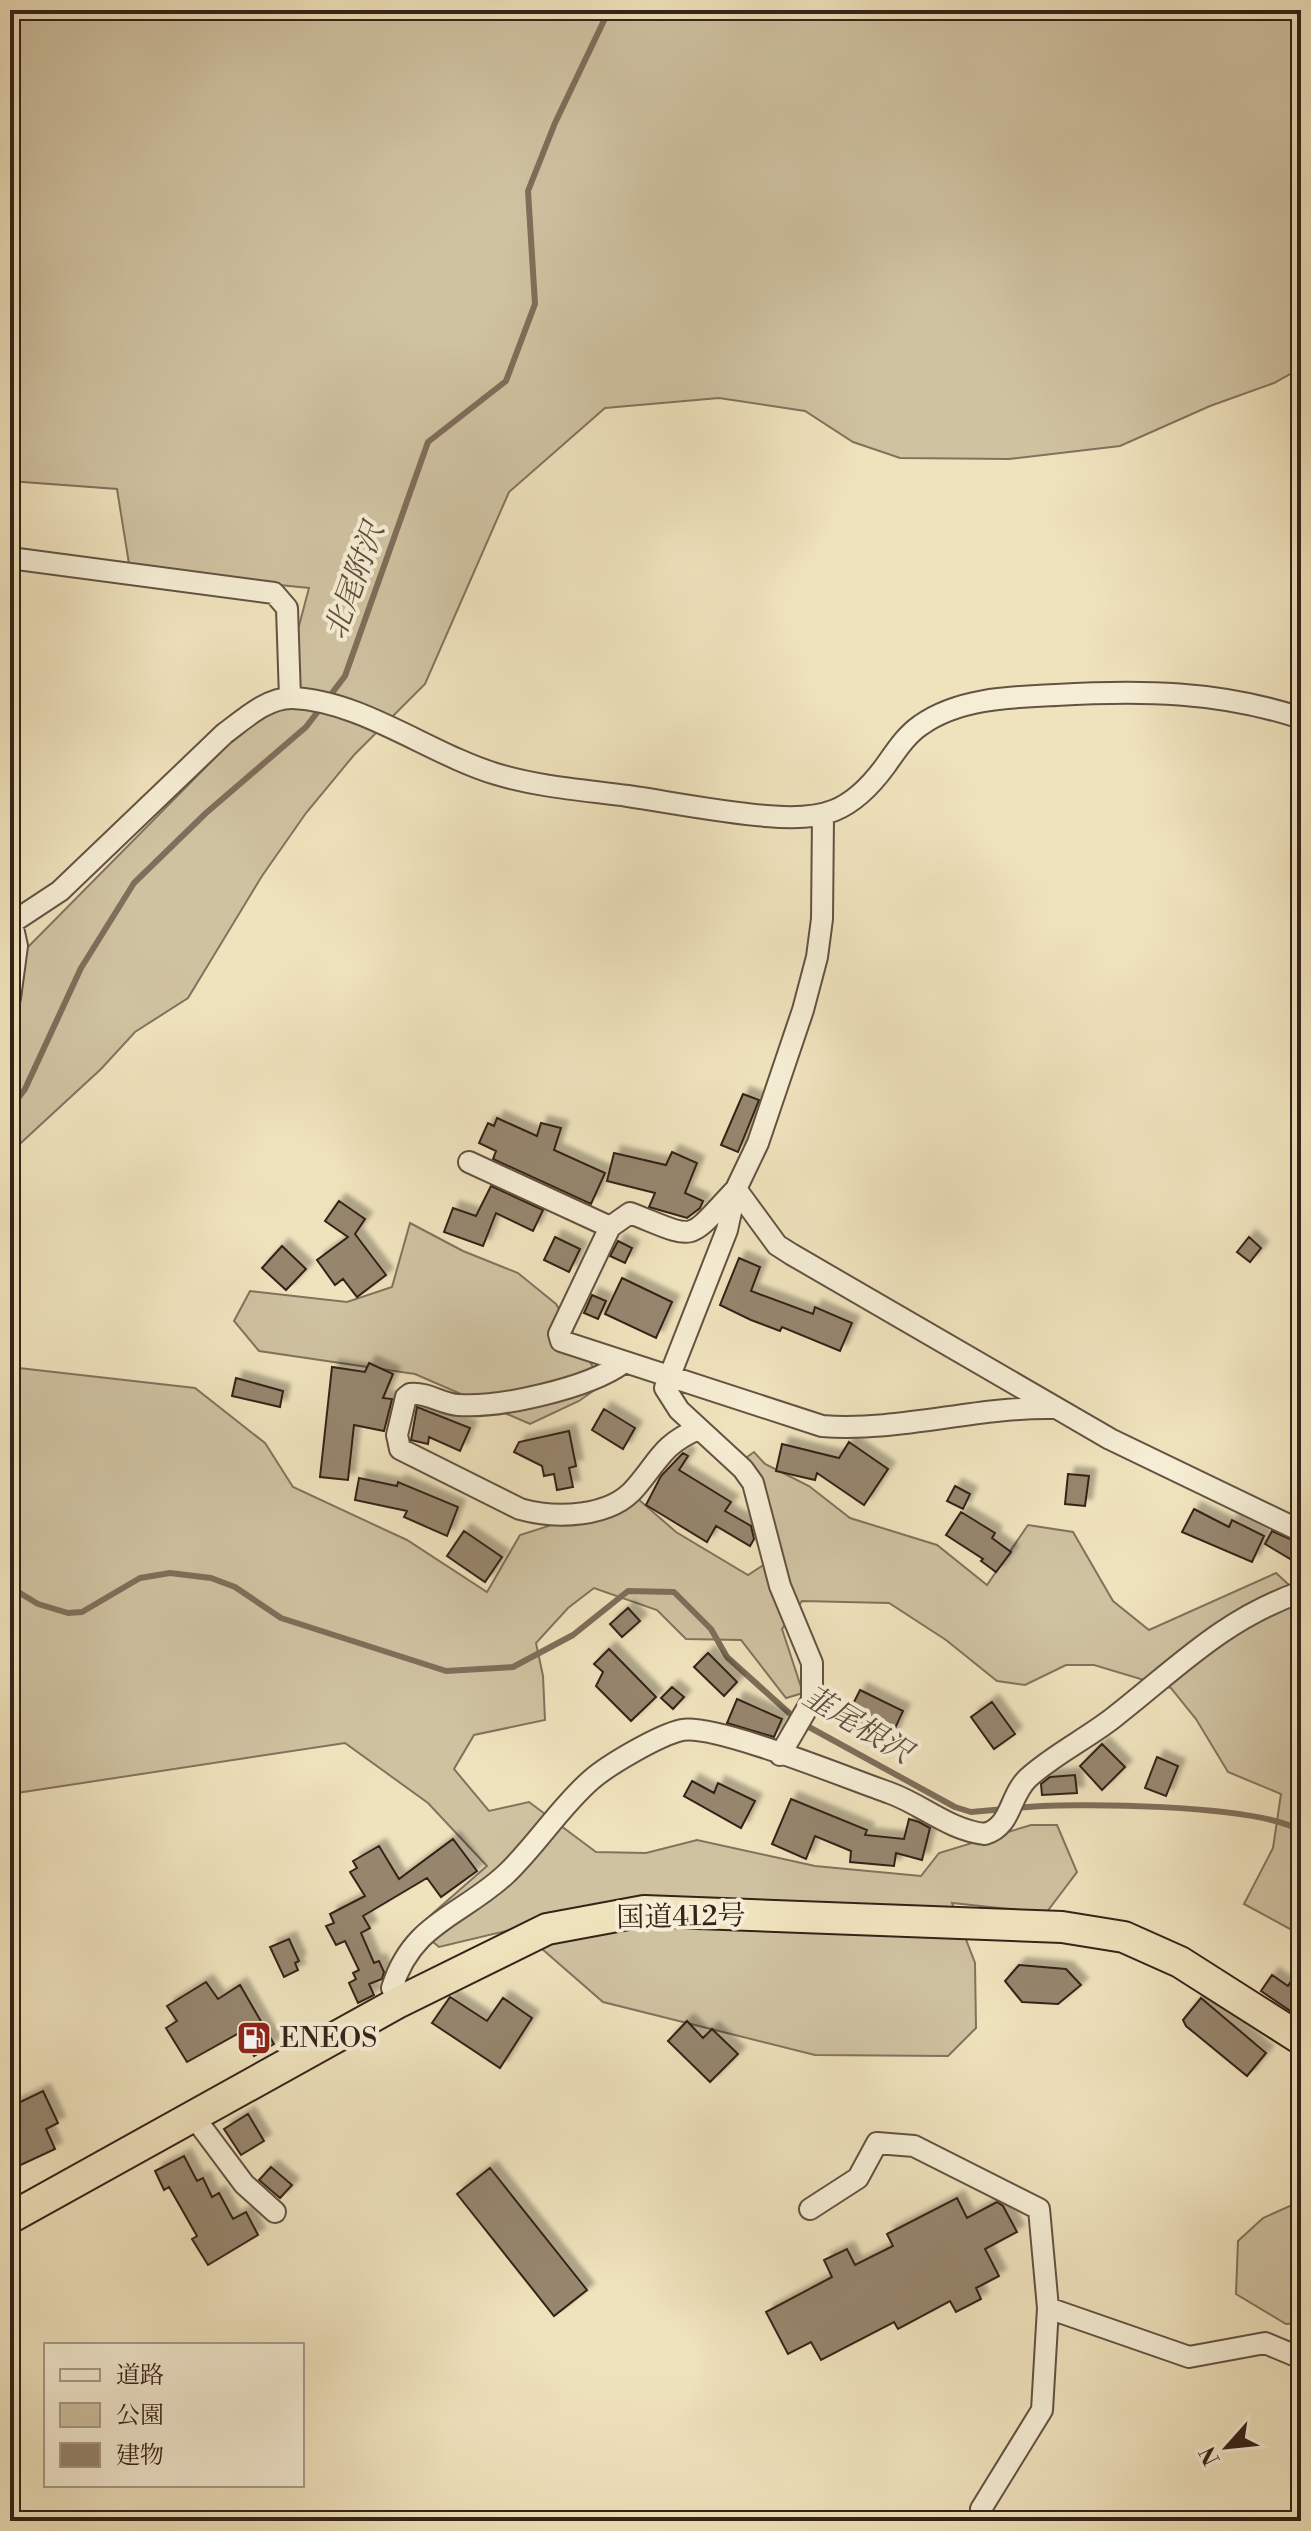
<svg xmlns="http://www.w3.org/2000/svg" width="1311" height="2531" font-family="'Libre Bodoni','Noto Serif JP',serif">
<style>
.green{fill:#cfc2a1;stroke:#82725d;stroke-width:2}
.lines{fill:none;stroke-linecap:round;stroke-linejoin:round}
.stream{stroke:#7f6e5a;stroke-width:6}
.building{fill:#96866e;stroke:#352219;stroke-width:2;filter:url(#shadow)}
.minor-casing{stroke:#645242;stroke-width:24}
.highway-casing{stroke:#352219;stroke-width:34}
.minor{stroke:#f5edd4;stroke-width:20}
.highway{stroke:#efe3bd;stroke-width:30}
.labels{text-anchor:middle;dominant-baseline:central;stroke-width:8;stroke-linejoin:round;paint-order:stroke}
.street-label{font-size:28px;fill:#352219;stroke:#f5edd4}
.poi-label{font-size:28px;fill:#352219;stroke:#f5edd4;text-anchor:start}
.water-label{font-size:30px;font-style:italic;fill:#604e3f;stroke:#f5edd4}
</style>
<defs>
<filter id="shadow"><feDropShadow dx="7" dy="-7" stdDeviation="2" flood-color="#0004"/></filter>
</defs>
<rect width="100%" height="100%" fill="#efe3bd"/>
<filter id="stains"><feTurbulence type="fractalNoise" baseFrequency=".0025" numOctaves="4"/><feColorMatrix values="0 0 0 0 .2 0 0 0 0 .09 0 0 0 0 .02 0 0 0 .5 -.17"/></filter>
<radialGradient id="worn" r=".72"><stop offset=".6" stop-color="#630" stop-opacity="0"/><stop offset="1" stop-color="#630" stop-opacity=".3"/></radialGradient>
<path class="green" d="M10,10H1301V368L1274,383L1210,406L1120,446L1009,459L900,458L853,442L805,411L719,398L605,408L509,492L425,684L354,755L306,813L262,876L188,998L135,1032L101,1069L10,1153V988L24,951L282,690L309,588L130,570L117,489L10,481Z
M410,1223L463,1251L518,1273L556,1304L603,1384L579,1401L530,1424L415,1374L259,1351L234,1321L250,1291L347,1302L392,1287Z
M10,1367L195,1388L265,1443L293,1487L407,1540L487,1592L520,1535L637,1498L676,1532L748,1575L782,1553L747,1457L754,1452L765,1464L809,1486L850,1518L937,1545L987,1585L1028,1525L1073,1532L1113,1601L1149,1630L1276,1573L1301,1596V1935L1244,1904L1273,1848L1281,1794L1228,1772L1196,1719L1171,1688L1094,1665H1066L1025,1685L997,1681L946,1640L889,1603L802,1601L782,1629L803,1693L786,1698L741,1640L686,1639L657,1610L594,1588L568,1608L536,1643L543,1676L545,1720L474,1735L454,1769L489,1811L529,1802L596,1852L646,1853L697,1840L815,1866L921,1876L939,1853L1031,1825H1057L1077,1872L1046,1913L952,1903L975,1963L976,2028L948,2056L815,2055L603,2002L518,1928L439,1947L416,1928L487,1866L428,1803L345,1743L10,1794Z
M1301,2201V2323L1286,2324L1236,2294L1238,2241L1263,2218Z"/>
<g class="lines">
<path class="stream" d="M10,1109L25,1089L81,968L134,883L206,813L306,727L345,676L428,442L506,381L535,304L528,191L555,123L609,10
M10,1587L38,1604L68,1613L82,1612L140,1578L170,1573L211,1578L235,1587L281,1618L446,1671L513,1667L573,1635L628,1591L674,1592L711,1629L727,1657L798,1721L955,1807L971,1812L1005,1809
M1016,1808C1070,1802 1258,1804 1301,1831"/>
</g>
<path class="building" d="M743,1094L759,1100L738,1152L721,1145Z
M497,1118L537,1136L541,1123L561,1128L554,1150L605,1173L591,1204L493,1159L496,1151L479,1143L488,1123L494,1126Z
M672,1152L697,1163L685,1193L703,1201L700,1208L687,1218L649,1207L655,1193L607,1181L614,1153L666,1165Z
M491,1186L543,1210L533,1231L496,1213L483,1246L444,1232L453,1208L476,1216Z
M339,1201L365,1219L355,1234L386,1275L357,1297L343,1279L335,1285L317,1260L348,1237L325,1221Z
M555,1237L580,1249L569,1272L544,1260Z
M1249,1237L1261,1248L1250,1262L1237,1252Z
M618,1241L632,1248L625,1263L610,1256Z
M282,1246L306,1269L286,1290L262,1268Z
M739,1258L760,1267L751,1291L813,1314L815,1307L852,1323L840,1351L782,1327L780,1331L751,1320L720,1305Z
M622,1278L672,1302L656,1338L605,1314Z
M592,1295L606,1301L598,1319L584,1313Z
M369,1363L393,1374L383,1398L392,1399L384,1431L354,1425L348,1480L320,1477L332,1367L365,1372Z
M236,1378L283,1391L280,1407L232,1396Z
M417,1407L470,1428L460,1451L429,1437L428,1444L411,1440Z
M604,1409L635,1428L623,1449L592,1430Z
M569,1431L576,1466L569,1468L573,1487L557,1490L554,1474L544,1476L542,1466L514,1452L519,1442Z
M849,1442L888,1469L864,1505L817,1473L815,1480L776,1471L782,1444L839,1458Z
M683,1453L688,1456L679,1470L731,1502L725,1511L751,1526L754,1539L750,1546L716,1526L707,1542L646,1505L661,1476Z
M1068,1474L1089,1476L1085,1506L1065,1504Z
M359,1478L397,1486L398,1482L458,1507L447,1536L404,1517L407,1511L355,1500Z
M955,1486L970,1494L963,1509L947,1501Z
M1194,1509L1229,1527L1232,1520L1264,1536L1252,1562L1182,1532Z
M961,1512L995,1533L992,1538L1011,1552L996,1572L981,1561L983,1559L946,1535Z
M464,1531L502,1557L485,1582L447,1556Z
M1272,1531L1301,1544L1292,1560L1265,1544Z
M628,1608L640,1621L622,1637L610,1624Z
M609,1649L656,1697L631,1721L596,1686L603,1672L594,1664Z
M708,1653L737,1682L724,1696L694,1667Z
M672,1687L684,1697L673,1709L661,1698Z
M860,1690L903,1711L891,1737L847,1716Z
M737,1699L782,1719L774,1737L727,1723Z
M992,1702L1015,1734L994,1749L971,1717Z
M1102,1744L1125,1767L1102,1790L1080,1766Z
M1157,1757L1178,1766L1166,1796L1145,1788Z
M1075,1775L1077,1793L1042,1795L1041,1784L1050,1777Z
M692,1781L714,1793L718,1783L755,1801L741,1828L684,1796Z
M791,1799L867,1830L865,1835L904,1839L909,1819L919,1822L930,1828L922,1860L896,1853L894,1866L850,1862L851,1851L815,1836L806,1859L772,1844Z
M453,1839L477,1871L441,1897L427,1878L363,1916L370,1928L361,1933L374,1963L379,1961L384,1972L382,1979L369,1984L374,1995L358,2003L349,1983L356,1979L353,1973L359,1970L345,1941L336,1945L326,1926L334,1923L330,1914L365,1896L350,1872L357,1868L353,1861L379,1846L399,1879Z
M289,1939L299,1961L295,1963L298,1970L284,1977L270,1947Z
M1019,1965L1066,1969L1081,1985L1058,2004L1022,2002L1005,1981Z
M1301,1965V1998L1292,2012L1261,1991L1272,1975L1288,1986Z
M206,1982L218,1999L240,1985L274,2044L254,2056L241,2032L187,2062L166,2028L177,2021L167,2006Z
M450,1997L487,2021L503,1998L532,2018L500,2068L432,2023Z
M1201,1998L1266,2053L1247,2076L1186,2026L1183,2020Z
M687,2021L703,2038L712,2029L738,2054L710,2082L668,2041Z
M43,2091L58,2123L46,2129L55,2149L10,2170V2107Z
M248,2114L264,2141L241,2155L224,2129Z
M184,2156L197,2181L203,2178L212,2197L219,2193L233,2219L246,2212L258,2235L208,2265L192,2239L197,2236L169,2187L164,2190L155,2171Z
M271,2167L292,2185L280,2198L259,2180Z
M490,2168L587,2290L554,2316L457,2194Z
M957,2198L967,2218L997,2202L1003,2206L1017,2232L985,2249L999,2276L976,2288L981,2299L956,2312L950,2301L898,2329L894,2322L821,2360L811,2342L788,2354L766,2312L832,2277L824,2260L847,2249L855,2265L893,2246L887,2234Z"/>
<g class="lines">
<g class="minor-casing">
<path id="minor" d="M10,558L274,593L287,608L290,698
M10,924L60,891L224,734C243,720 267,697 293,698C362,701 430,754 496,774C539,787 584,790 628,796C674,803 720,812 766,816C823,821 851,813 886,765C896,751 906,735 921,725C959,698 1012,697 1056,695C1141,690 1219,691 1301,718
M10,998L17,946L12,923
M469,1162L610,1227L559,1334L561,1341L822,1426C898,1432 974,1407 1051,1408
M610,1227L630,1213C699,1240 685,1243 736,1189L777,1245L791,1254L1110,1439L1301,1531
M623,1363C589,1388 500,1408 458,1405C442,1404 427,1392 410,1394L406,1397L397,1435L400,1449L520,1509C555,1519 611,1518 636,1487C660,1459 662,1445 698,1429
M780,1755L812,1700V1663L780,1586L753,1483L743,1469L679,1410L665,1388L727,1230L736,1189L758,1143L803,1010L817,957L822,919L823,816
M399,2002L392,1988C412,1923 459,1917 505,1875C536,1846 559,1808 591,1780C608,1765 659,1735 682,1730C717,1724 849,1779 890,1793C923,1805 949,1830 985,1834C1012,1826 1009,1796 1028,1778C1053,1755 1086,1739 1113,1718C1176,1669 1223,1619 1301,1592
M194,2117L244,2184L275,2212
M810,2209L858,2178L877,2143L914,2146L1039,2209L1048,2308L1042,2410L981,2509L985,2521
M1048,2308L1189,2357L1265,2343L1301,2358"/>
</g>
<g class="highway-casing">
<path id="highway" d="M10,2218L399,2002L547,1929L644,1911L1062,1927L1124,1937L1180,1962L1301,2039"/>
</g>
<use href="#minor" class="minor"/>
<use href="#highway" class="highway"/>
</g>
<defs>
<g id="fuel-square" transform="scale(1.8)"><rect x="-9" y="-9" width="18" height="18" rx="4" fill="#8f2418" stroke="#f5edd4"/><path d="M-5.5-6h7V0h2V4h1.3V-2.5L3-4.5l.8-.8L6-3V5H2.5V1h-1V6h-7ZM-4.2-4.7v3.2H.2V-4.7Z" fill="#fff"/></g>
</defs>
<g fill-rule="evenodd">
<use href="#fuel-square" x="254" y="2038"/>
</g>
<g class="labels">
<g class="street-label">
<text transform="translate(681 1917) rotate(-1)">国道412号</text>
</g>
<g class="poi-label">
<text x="280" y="2038">ENEOS</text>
</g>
<g class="water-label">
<text transform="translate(355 581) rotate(-70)">北尾附沢</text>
<text transform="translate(857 1725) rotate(31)">韮尾根沢</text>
</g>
</g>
<rect width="1311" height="2531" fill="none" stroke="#efe3bd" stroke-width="40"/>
<rect x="12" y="12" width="1287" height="2507" fill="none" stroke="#352219" stroke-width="4"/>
<rect x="20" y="20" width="1271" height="2491" fill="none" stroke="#352219" stroke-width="2"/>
<rect x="44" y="2343" width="260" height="144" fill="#f5edd4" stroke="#a89c89" stroke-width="2"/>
<rect x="60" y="2369" width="40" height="12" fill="#f5edd4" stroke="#a89c89" stroke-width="2"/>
<text x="116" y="2383" font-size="24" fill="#352219">道路</text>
<rect x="60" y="2403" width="40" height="24" fill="#cfc2a1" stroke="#a89c89" stroke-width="2"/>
<text x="116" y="2423" font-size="24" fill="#352219">公園</text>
<rect x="60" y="2443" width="40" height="24" fill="#96866e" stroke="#a89c89" stroke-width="2"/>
<text x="116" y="2463" font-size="24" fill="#352219">建物</text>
<g transform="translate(1227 2447) rotate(243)" stroke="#f5edd4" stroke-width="6" paint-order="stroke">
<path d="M0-6L14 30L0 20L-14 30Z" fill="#352219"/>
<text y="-12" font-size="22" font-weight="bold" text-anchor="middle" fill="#352219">N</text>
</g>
<rect width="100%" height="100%" filter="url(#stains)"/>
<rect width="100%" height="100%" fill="url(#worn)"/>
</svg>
